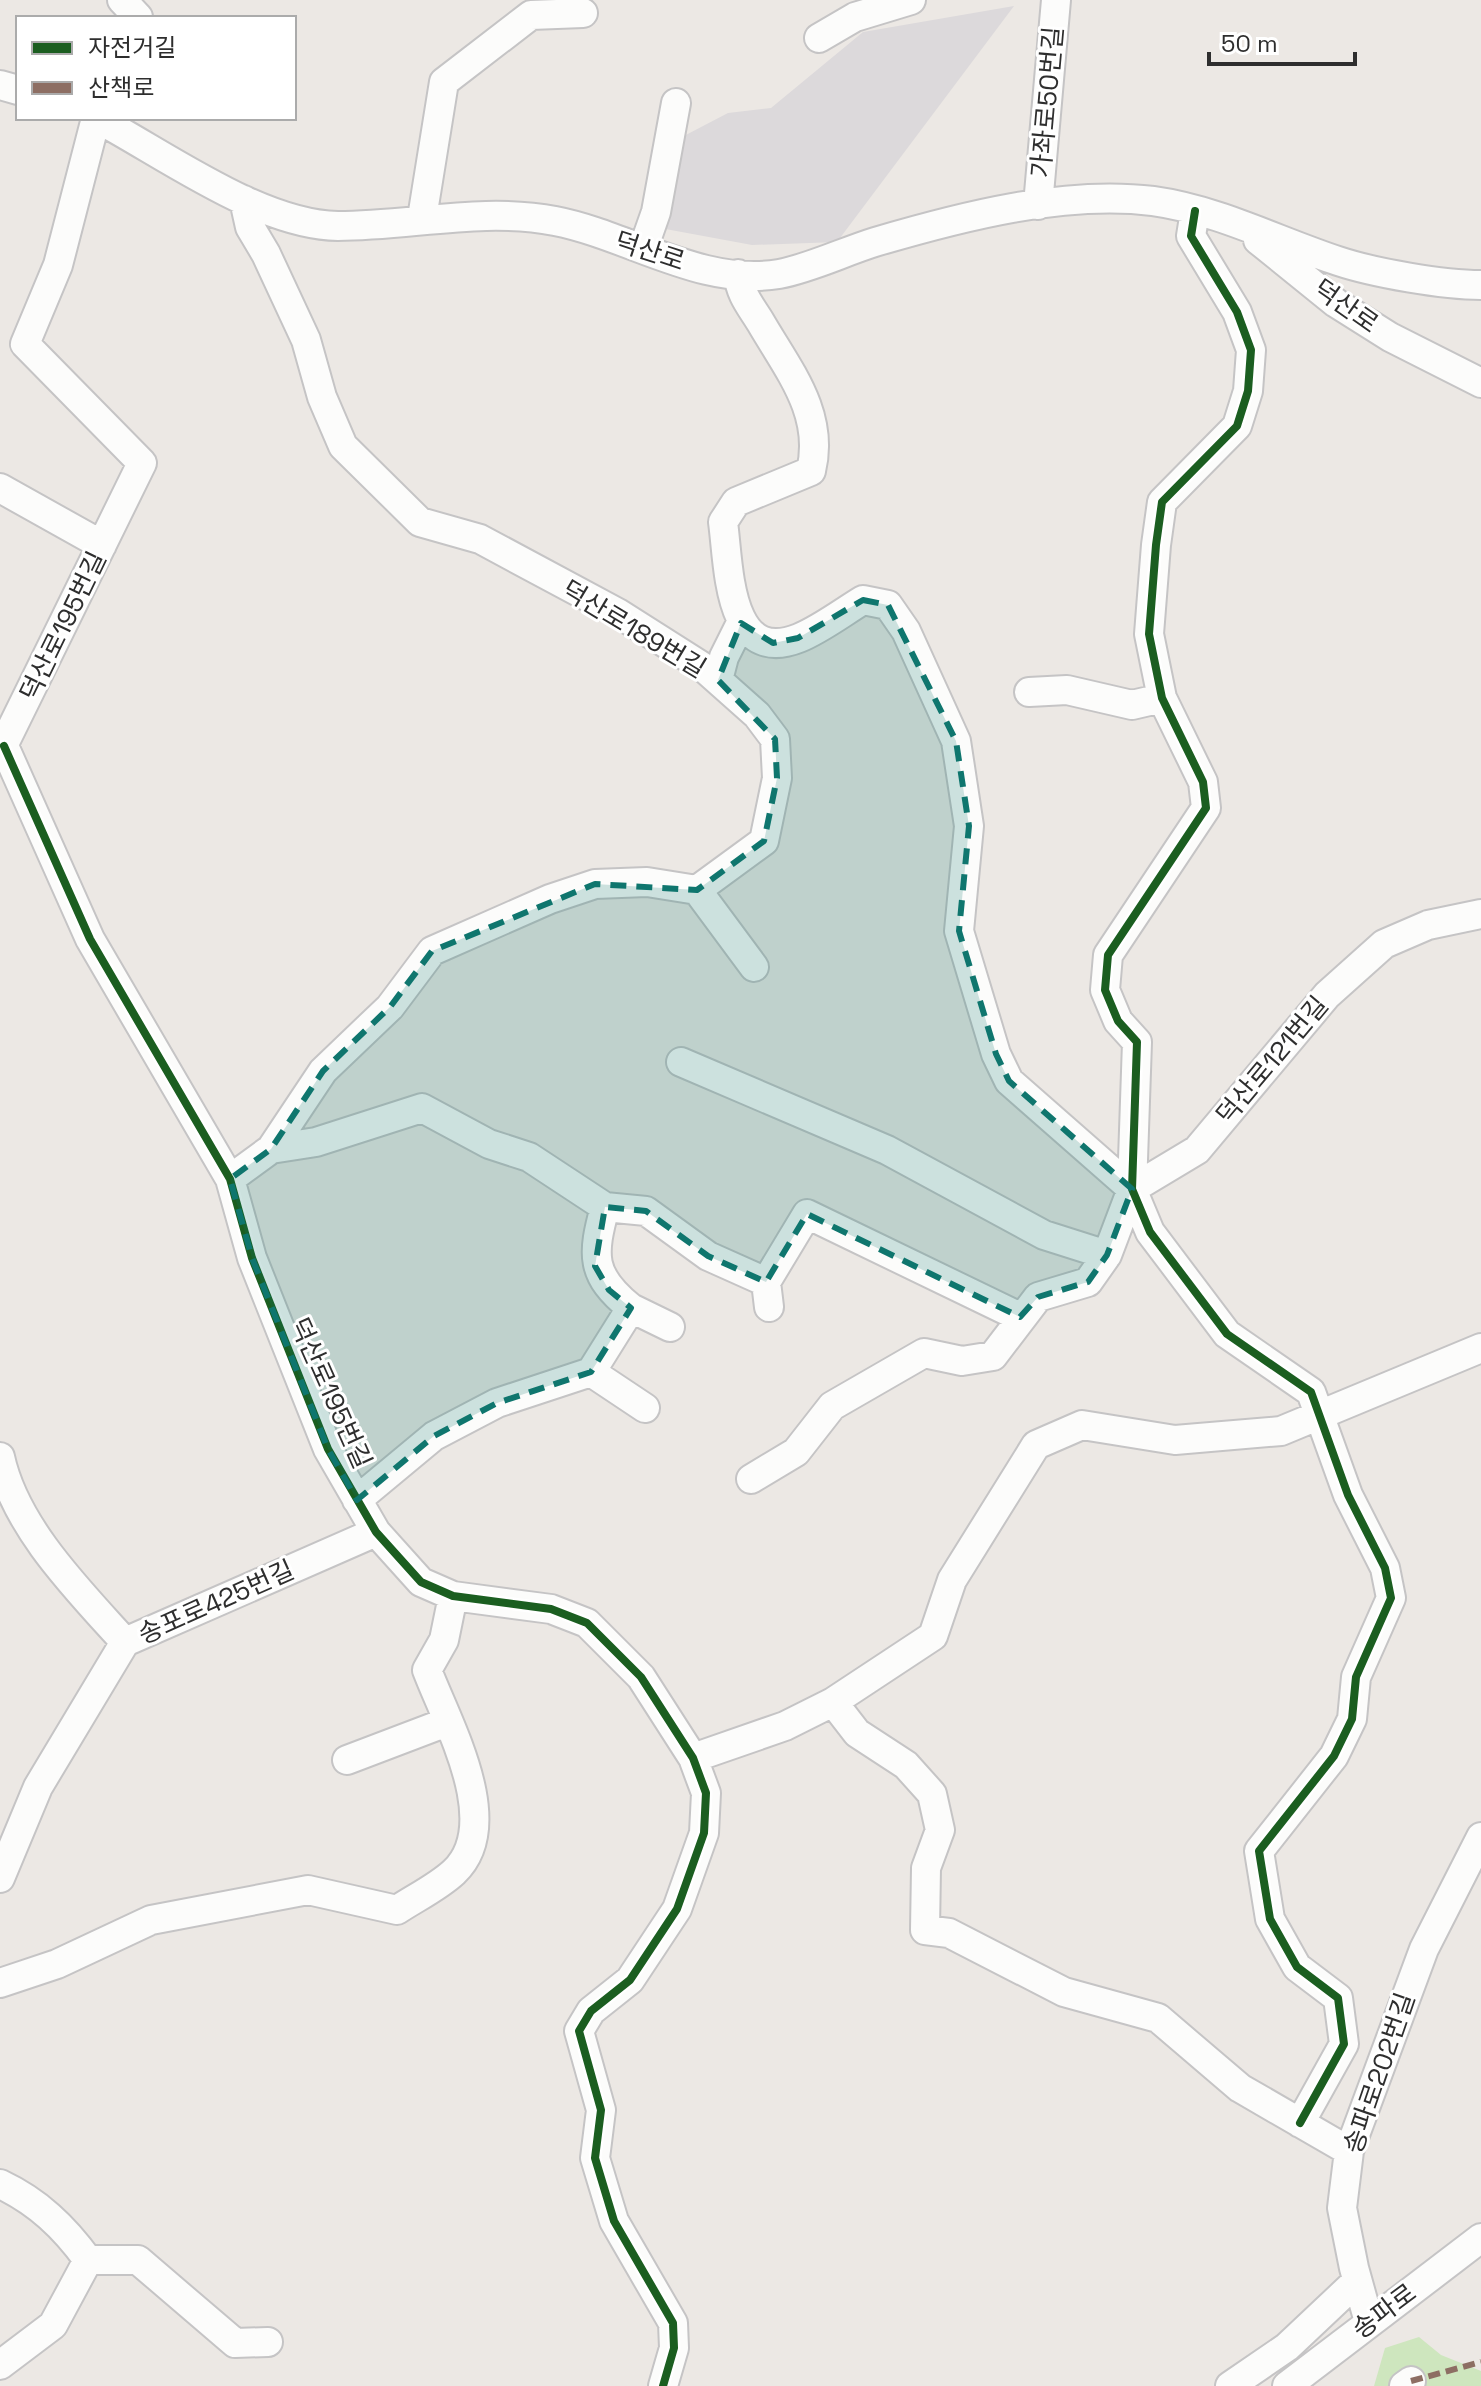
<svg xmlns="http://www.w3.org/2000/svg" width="1481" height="2386" font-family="'Space Grotesk','Noto Sans KR',sans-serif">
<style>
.industrial{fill:#dcd9db}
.green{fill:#cee6be}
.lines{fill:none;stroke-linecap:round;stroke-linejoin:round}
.minor-casing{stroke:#c5c4c5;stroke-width:32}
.minor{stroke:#fcfcfb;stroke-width:28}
.quiet{stroke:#8d6e63;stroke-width:6;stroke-dasharray:12 6;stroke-linecap:butt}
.cycleway-casing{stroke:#fff;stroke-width:13}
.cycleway{stroke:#1b5e20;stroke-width:8}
.marked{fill:#0f766e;fill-opacity:0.2;stroke:#0f766e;stroke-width:6;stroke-dasharray:16 10;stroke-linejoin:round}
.labels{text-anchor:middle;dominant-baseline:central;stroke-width:6;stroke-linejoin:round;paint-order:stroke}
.street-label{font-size:26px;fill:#2e2e2e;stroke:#fff}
</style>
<rect width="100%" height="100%" fill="#ece8e4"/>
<path class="industrial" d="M1014,6L837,242L752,245L660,228L680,138L728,113L771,108L863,32Z"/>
<path class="green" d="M1419,2337L1441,2355L1481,2371V2386H1374L1385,2348Z"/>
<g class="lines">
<g class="minor-casing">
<path id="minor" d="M122,0L138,17
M819,38L855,17L911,0
M0,85L18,90
M96,118C164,154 260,225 338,226C411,226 482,207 555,221C628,235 702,287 779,274C811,268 843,252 875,242C960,217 1063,190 1153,201C1218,210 1277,241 1338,261C1374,273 1443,285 1481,285
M244,200L250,227L266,254L306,340L322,397L343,446L420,522L480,539L618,613L703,667L757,715L775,739L777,778L764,841L697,890L647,882L595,884L550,899L432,951L390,1007L323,1071L271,1149
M1038,205L1056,0
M1195,211L1191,236L1237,312L1251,350L1248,391L1237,426L1162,502L1156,545L1149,634L1162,698L1203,782L1206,808L1108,955L1105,990L1118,1021L1137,1042L1132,1189L1150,1232L1227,1334L1311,1392L1348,1495L1385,1568L1391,1598L1356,1677L1352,1719L1334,1756L1259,1851L1270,1919L1297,1967L1338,1998L1344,2044L1300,2123
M422,218L444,82L531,15L583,13
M1258,240L1336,303L1390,337L1481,383
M643,249L656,212L676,103
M738,274C741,296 750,305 761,323C789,371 825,414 811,471L736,502L723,522C729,565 727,667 799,638C821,629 843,612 863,600L888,605L906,631L956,741L969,826L959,931L996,1054L1009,1081L1132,1189
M0,488L102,545
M718,680L724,657L741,623
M1029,692L1067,690L1132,705L1162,698
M4,746L90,939L230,1179L252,1258L328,1449L376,1532L421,1582L453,1596L551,1609L587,1623L641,1677L693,1758L706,1793L704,1833L677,1909L630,1980L591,2011L579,2031L601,2110L595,2158L614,2221L673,2323L674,2348L663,2386
M0,752L142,463L25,344L58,265L96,118
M697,890L754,967
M681,1062L887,1150L1044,1235L1107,1255
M230,1179L271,1149L316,1142L422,1108L489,1144L529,1157L605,1207L646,1211L708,1256L766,1282L807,1214L1020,1317
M605,1207C592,1255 590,1275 631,1308
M766,1282L769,1307
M591,1372L645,1408
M0,1457C15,1527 78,1590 125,1642
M751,1479L796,1452L832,1406L924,1353L962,1361L993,1356L1038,1297L1088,1282L1107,1255L1132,1189L1197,1150L1327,995L1384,944L1428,925L1481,914
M357,1500L434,1436L497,1403L591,1372L631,1308L670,1327
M833,1702L857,1733L906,1765L932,1794L940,1830L926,1868L925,1930L949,1933L1064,1992L1158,2018L1240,2088L1349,2151
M693,1758L785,1726L833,1702L933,1636L952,1580L1036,1445L1082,1425L1175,1440L1281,1431L1481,1348
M347,1760L447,1722
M0,1878L38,1787L125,1642L376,1532
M0,1983L57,1964L151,1920L308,1890L397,1910C415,1898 438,1887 454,1872C505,1824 447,1723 427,1670L444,1640L453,1596
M0,2184C38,2202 64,2227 88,2260H138L235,2343L268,2342
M1369,2322L1354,2268L1342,2208L1349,2151L1424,1949L1481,1837
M0,2365L53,2325L88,2260
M1230,2386L1287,2347L1357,2281
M1287,2386L1481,2238
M1404,2386L1411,2381"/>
</g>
<use href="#minor" class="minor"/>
<path class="quiet" d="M1411,2381L1481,2362"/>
<g class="cycleway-casing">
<path id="cycleway" d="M1195,211L1191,236L1237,312L1251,350L1248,391L1237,426L1162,502L1156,545L1149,634L1162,698L1203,782L1206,808L1108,955L1105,990L1118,1021L1137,1042L1132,1189L1150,1232L1227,1334L1311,1392L1348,1495L1385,1568L1391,1598L1356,1677L1352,1719L1334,1756L1259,1851L1270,1919L1297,1967L1338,1998L1344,2044L1300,2123
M4,746L90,939L230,1179L252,1258L328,1449L376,1532L421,1582L453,1596L551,1609L587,1623L641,1677L693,1758L706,1793L704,1833L677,1909L630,1980L591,2011L579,2031L601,2110L595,2158L614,2221L673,2323L674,2348L663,2386"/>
</g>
<use href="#cycleway" class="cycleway"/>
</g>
<path class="marked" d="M863,600L888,605L956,741L969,826L959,931L996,1054L1009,1081L1132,1189L1107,1255L1088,1282L1038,1297L1020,1317L807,1214L766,1282L708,1256L646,1211L605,1207L595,1266L609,1290L631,1308L591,1372L497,1403L434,1436L357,1500L328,1449L252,1258L230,1179L271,1149L323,1071L390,1007L432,951L595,884L697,890L764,841L777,778L775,739L718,680L741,623L773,643L798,638Z"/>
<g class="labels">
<g class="street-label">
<text transform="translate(1047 102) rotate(-85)">가좌로50번길</text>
<text transform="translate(650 251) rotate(18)">덕산로</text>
<text transform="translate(1346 306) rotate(35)">덕산로</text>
<text transform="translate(63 626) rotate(-64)">덕산로195번길</text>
<text transform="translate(634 629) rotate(31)">덕산로189번길</text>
<text transform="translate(1272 1060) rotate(-50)">덕산로121번길</text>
<text transform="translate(331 1393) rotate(66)">덕산로195번길</text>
<text transform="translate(216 1602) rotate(-24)">송포로425번길</text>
<text transform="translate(1379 2073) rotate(-71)">송파로202번길</text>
<text transform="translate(1384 2311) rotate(-37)">송파로</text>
</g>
</g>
<rect x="16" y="16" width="280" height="104" fill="#ffffff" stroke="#ababab" stroke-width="2"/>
<rect x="32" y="42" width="40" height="12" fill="#1b5e20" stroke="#ababab" stroke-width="2"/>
<text x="88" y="56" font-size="24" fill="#2e2e2e">자전거길</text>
<rect x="32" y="82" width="40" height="12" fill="#8d6e63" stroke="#ababab" stroke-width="2"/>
<text x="88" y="96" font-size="24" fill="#2e2e2e">산책로</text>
<path d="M1209 52v12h146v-12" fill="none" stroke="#2e2e2e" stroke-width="4"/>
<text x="1221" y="52" font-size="24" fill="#2e2e2e" stroke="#ffffff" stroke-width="6" paint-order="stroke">50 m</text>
</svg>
